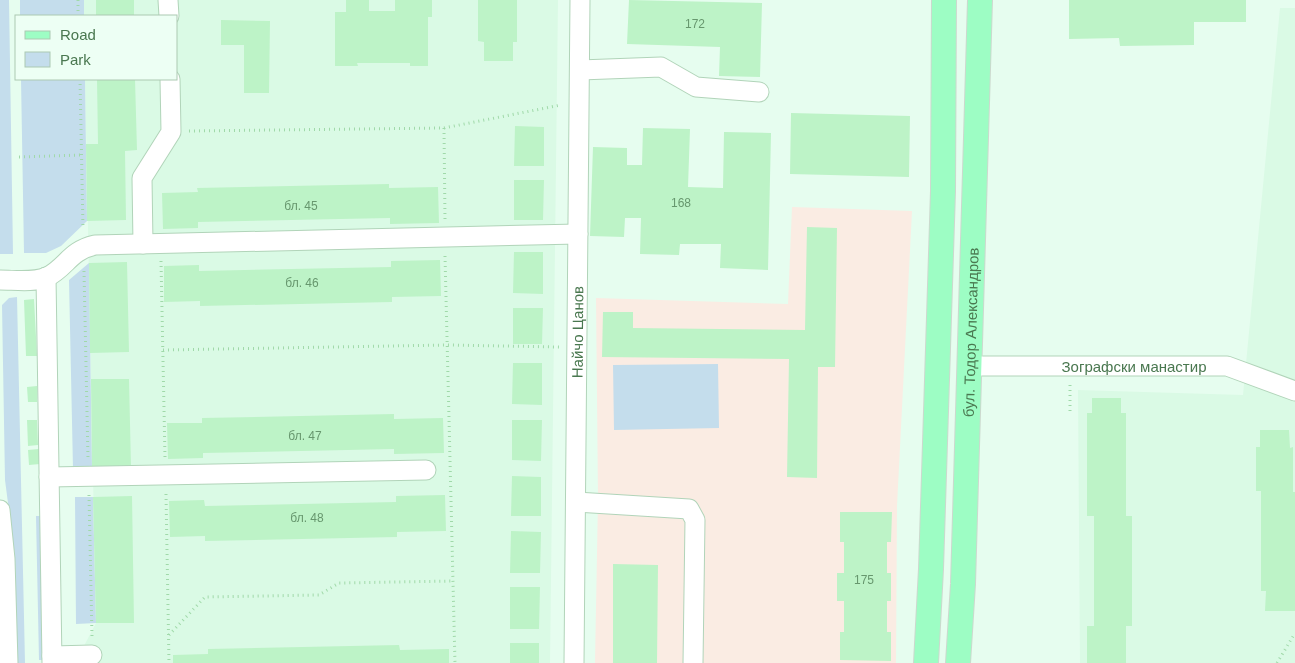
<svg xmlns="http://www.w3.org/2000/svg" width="1295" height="663" font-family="Helvetica,sans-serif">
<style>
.residential{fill:#dafae5}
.education{fill:#faece3}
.green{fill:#c4ddec}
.building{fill:#bdf3c7}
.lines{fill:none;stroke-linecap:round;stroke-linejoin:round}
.minor-casing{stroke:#b1d4b9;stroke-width:21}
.major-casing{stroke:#ccd9ce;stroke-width:26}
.path{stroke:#a0d9a9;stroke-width:3;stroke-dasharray:1 4;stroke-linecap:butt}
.minor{stroke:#fff;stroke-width:19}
.major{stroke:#9dfdc4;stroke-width:24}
.labels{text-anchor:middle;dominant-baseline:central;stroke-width:5;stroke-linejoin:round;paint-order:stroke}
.number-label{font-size:12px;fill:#67976e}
.street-label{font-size:15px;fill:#4a7850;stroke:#edfff4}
</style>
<rect width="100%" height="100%" fill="#e6fdef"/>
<path class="residential" d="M84,0H558L550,663H75L96,623L85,79H176V16H84Z
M1280,8H1295V663H1080L1078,390L1243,395Z"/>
<path class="education" d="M792,207L912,211L897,506L896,663H595L598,499L596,298L788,304Z"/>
<path class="green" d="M0,0H9L13,254H0Z
M20,0H84V16H20Z
M21,79H85L87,221L61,246L46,253H24Z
M89,263L92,469H73L69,280Z
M17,297L25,663H17L15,557L5,480L2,305L9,298Z
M718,364L719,428L614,430L613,365Z
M75,497H93L96,623L76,624Z
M36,516H41L45,660H39Z"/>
<path class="building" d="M96,0H134V16H96Z
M346,0H369V11H395V0H432V17H428V66H410V63H357L358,66H335V12H346Z
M478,0H517V42H513V61H484V42L478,41Z
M629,0L762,3L760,77L719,76L720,47L627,44Z
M1069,0H1246V22H1194V45L1120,46L1119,38L1069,39Z
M221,20L270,21L269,93H244V45H221Z
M97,79H135L137,150L125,151L126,220L87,221L86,144H98Z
M791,113L910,116L909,177L790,174Z
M515,126L544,127V166H514Z
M643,128L690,129L688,187L723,188L724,132L771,133L768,270L720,268L721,244H680L679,255L640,254L641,218H625L624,237L590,236L593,147L627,148V165H642Z
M514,180H544L543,220H514Z
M389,184V188L438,187L439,223L390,224V218L198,222V228L163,229L162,193L198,192L197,188Z
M807,227L837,228L835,367H818L817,478L787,477L789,359L602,357L603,312H633V328L805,330Z
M514,252H543V294L513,293Z
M440,260L441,296L392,297V302L200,306V301L164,302V266L199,265V271L391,267V261Z
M127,262L129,352L90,353L89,263Z
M34,299L37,356H26L24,300Z
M513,308H543L542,344H513Z
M513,363H542V405L512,404Z
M91,379H129L131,468L92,469Z
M37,386V402H28L27,387Z
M1092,398H1121V413H1126V516H1132V626H1126V663H1087V626H1094V516H1087V413H1092Z
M394,414V419L443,418L444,453L394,454V449L203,453V458L168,459L167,423H202V418Z
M27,420H37L38,445L28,446Z
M512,420H542L541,461L512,460Z
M1260,430H1289L1290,448L1293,447V492H1295V611H1265L1266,591H1261V491H1256V447H1260Z
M39,449L40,464L29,465L28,450Z
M512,476L541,477V516H511Z
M445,495L446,531L397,532V537L205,541V536L170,537L169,501L204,500L205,506L396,502V496Z
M132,496L134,623H96L93,497Z
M840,512H892L891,542H887V573H891V601H887V632H891V661L840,660V632H844V601H837V573H844V542H840Z
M511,531L541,532L540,573H510Z
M613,564L658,565L657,663H613Z
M510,587H540L539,629H510Z
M510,643H539V663H510Z
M399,645L400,650L449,649V663H173V655L208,654V649Z"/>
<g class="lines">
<g class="minor-casing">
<g id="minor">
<path d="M168,0L169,16"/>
<path d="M580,70L661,67L696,87L759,92"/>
<path d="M143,244L142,178L171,132L170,79"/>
<path d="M46,277L52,663"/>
<path d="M0,280C15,280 33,283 47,277C67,267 69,251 95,245L578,234"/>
<path id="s1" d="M969,366H1227L1295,391"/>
<path d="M49,477L426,470"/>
<path d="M576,502L689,509L695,520L693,663"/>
<path d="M0,510L5,559L8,663"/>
<path d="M52,656L92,655"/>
<path id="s2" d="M574,663L580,0"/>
</g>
</g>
<g class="major-casing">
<g id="major">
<path d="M926,663L931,569L943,191L944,0"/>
<path id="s3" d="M958,663L963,584L980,0"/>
</g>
</g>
<path class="path" d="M78,0V16
M80,79L83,229
M444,128L445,220
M189,131L444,128L561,105
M19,157L81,155
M445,256L455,663
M161,261L165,458
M84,271L88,459
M163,350L447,345L559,347
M1070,385V415
M166,494L169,663
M89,495L92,637
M169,635L205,597L319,595L339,583L453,581
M1277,663L1295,633"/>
<use href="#minor" class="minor"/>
<use href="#major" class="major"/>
</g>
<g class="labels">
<g class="number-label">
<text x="695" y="24">172</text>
<text x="681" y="203">168</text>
<text x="301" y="206">бл. 45</text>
<text x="302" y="283">бл. 46</text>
<text x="305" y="436">бл. 47</text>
<text x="307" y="518">бл. 48</text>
<text x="864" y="580">175</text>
</g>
<g class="street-label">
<text stroke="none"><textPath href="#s2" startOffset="331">Найчо Цанов</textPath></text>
<text stroke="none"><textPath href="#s3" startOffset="331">бул. Тодор Александров</textPath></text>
<text stroke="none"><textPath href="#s1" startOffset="165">Зографски манастир</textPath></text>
</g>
</g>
<rect x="15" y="15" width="162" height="65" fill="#edfff4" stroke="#acc9b2"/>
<rect x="25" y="31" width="25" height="8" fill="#9dfdc4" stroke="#acc9b2"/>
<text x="60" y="40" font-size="15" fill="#4a7850">Road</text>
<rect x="25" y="52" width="25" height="15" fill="#c4ddec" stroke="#acc9b2"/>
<text x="60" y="65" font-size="15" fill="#4a7850">Park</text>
</svg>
